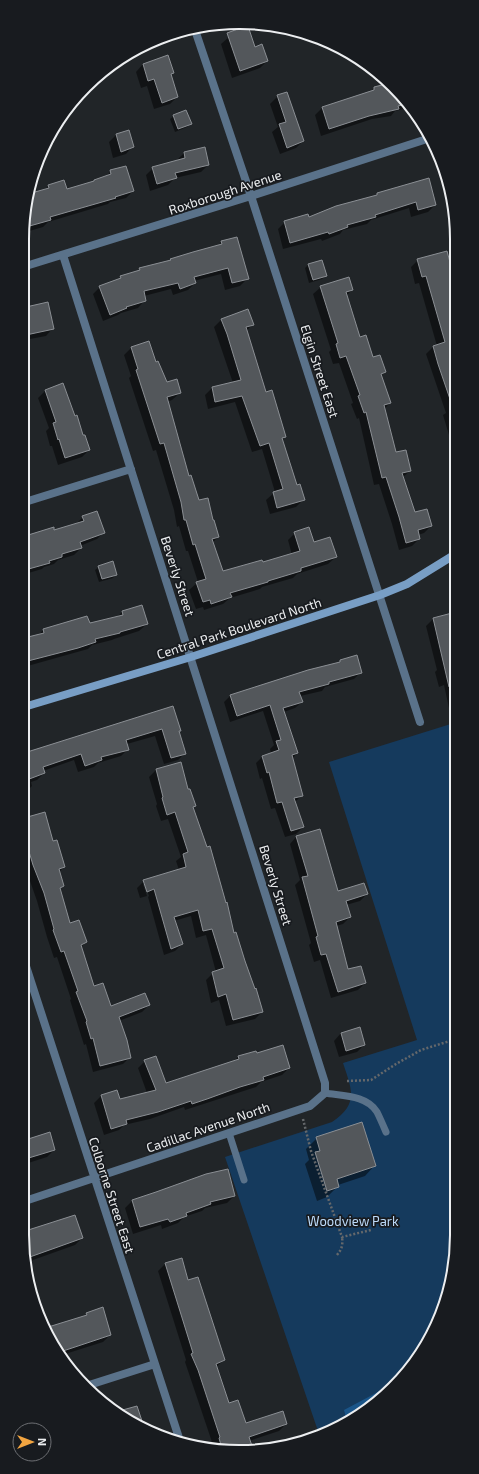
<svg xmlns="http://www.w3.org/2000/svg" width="479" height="1474" font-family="'Exo 2',sans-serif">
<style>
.green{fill:#153a5d}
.forest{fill:#1a5589}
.shadow{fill:#0007}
.building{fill:#53575b;stroke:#8b8f94}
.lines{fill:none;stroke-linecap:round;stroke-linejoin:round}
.path{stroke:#65686b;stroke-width:2.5;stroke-dasharray:2 2;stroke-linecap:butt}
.lane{stroke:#5a728a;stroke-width:7}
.street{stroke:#5a728a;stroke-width:8}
.secondary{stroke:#789ec5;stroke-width:8}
.labels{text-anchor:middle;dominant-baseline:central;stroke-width:3.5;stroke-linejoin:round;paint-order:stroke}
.street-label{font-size:13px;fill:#eceef0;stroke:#181b1f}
.park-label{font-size:13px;fill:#bddbfa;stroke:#181b1f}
.rim{fill:none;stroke:#eceef0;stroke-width:2}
</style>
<rect width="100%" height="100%" fill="#212528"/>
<path class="green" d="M454,723L453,1277L420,1355L361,1415L319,1434L225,1157L332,1122C359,1104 352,1090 343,1063L417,1040L329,762Z"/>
<path class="forest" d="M391,1385L361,1415L347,1421L344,1410Z"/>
<path class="shadow" d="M229,37L255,48L267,61L260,68L232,78L221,44Z
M143,64L173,73L170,75L177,97L170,104L154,109L147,86L141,88L136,72Z
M391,84L409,108L395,111L391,116L372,119L321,136L315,115L322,108L370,93L374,88Z
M278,96L303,141L296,148L280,154L272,132L278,127L270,104Z
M174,116L191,124L187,127L175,132L170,119Z
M129,131L133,146L126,154L113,158L109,142L116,135Z
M184,153L208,165L201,172L175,178L168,185L150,191L146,175L153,168L177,161V160Z
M111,171L133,191L126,198L110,202L108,204L48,222L43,227L26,232L27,195L44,190L49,186L67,190L105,178Z
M377,194L435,205L428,212L411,217L409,208L371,220L367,224L343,230L340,234L322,241L321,239L283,249L278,229L285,222L308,219L373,198Z
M221,242L248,278L240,286L225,290L221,274L194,281L195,283L188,290L173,295L171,289L144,296L145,300L138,308L121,313L118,315L103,321L93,294L100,287L118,280L121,277L136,273L140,269L169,262L218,246Z
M418,260L455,290V461L450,447L452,445L443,415L446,413L426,354L434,346H437L419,283L415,284L411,267Z
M321,261L326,276L322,279L309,283L305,268L308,265Z
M321,287L352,290L346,296L360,338L372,358L385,372L380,376L390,403L384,409L395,454L410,471L402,478L414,513L431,526L424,533L418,535L419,539L412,546L399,550L392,524L379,484L374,485L359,418L357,419L351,404L353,403L339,363L333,364L329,352L331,350L313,294Z
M48,303L53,328L46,336L30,339L26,343V308Z
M221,320L253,324L246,331L265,393L285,437L282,440L296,486L304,499L296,507L270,514L266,500L275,492L262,449L252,452L235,402L208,409L205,395L212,388L233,383L214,327Z
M131,348L156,363L166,383L180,393L172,400L167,402L189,477L198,501L212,522L218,537L213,542L223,573L262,564L292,555L288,540L295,533L336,557L328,564L297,574L293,578L262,587L260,589L230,598L223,604L204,610L203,607L196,609L189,590L198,582L188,551H186L179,526L177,527L174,510L156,450L153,451L129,378L131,376L124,355Z
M63,384L89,450L82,457L58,465L52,446H50L46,431L49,428L38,398L45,391Z
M83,517L104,532L97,539L80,546L81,548L74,555L58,560L54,564L44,567L42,569L25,574V539L75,525Z
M99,567L116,574L113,578L99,582L95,570Z
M142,606L147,624L139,631L114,639L112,640L92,645L88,649L24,667V639L38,636L43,630L89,624L117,617L122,612Z
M452,614L454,626V712L453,707L449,708L444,685L439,687L435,672L437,670L426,626L433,619Z
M341,661L361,672L354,679L325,687L322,691L300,696L302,702L295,708L284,712L297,753L292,759L302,795L295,802L303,827L296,834L285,837L275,808L271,809L262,778L260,779L256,763L262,757L271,754L270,749L274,745L263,711L230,722L224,702L231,695L338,663Z
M172,707L180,731L179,732L185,753L178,760L164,764L155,736L127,744L128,749L121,756L98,763L94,767L78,772L74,760L43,771L44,773L37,780L31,782L32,786L24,794V754Z
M156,770L188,791L194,806L192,808L234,934L262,1012L255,1019L226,1026L219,1000L211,1003L206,980L213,973L216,972L206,935L196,938L191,916L174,921L182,944L175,951L164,955L148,897L149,896L145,884H143L147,896L140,898L137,888L144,881L179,870L176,861L181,857L168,819L161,821L156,806L157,804L149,777Z
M44,813L52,842L64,867L59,872L63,886L59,890L69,925L86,942L80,948L94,987L110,1007L149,1005L142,1012L119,1021L130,1057L123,1064L93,1072L86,1044L84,1045L70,1000L71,999L57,957L54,958L47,937L37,901L24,864V819Z
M296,837L337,892L367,894L360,901L346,905L350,917L343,924L336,926L348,971L365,983L358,990L331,998L320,960L314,962L309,945L311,943L295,885L300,880L290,844Z
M341,1033L364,1045L357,1052L339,1057L334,1041Z
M256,1054L289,1068L282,1075L261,1082L256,1087L185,1110L184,1107L150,1119L124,1125L119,1130L104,1135L94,1103L101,1096L116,1091L119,1101L147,1093L138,1068L145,1061L165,1084L233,1062L238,1057Z
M27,1098L30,1108L27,1112L22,1113L23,1099Z
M317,1138L375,1165L365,1176L338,1185V1186L327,1197L317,1201L305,1164L309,1160L306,1149Z
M22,1142L54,1150L47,1157L22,1165Z
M157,1193L234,1196L227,1203L205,1208L202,1211L184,1217L178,1223L162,1229L161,1225L133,1234L125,1208L132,1201Z
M53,1225L82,1238L75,1245L33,1260L28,1266L22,1234Z
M181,1259L188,1281L224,1360L216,1367L228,1404L245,1425L286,1424L279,1431L249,1441L252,1448L214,1450L212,1446L213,1445L185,1362L186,1360L158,1271L165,1264Z
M87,1314L110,1335L103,1342L62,1355L45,1329L83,1317Z
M136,1407L144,1430L120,1412Z"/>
<path class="building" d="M246,26H248L255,47L262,44L268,61L240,71L227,33Z
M168,55L174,73L171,74L178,97L162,103L154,79L148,81L143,64Z
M390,83L393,86L406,104L398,106L399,109L369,116L329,129L322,107L374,90V87Z
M287,92L304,141L287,148L279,124L286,122L277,95Z
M186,110L192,124L178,129L173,115Z
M129,130L134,147L121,152L116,134Z
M205,147L209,165L175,173L177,178L157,184L152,167L185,158L184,152Z
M126,166L134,191L115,197L116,198L50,217L51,220L26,227V197L28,194L49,188L48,185L64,180L67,189L94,181V180L111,174L110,170Z
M429,178L436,205L418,210L416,202L375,215L376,217L347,225L348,227L329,234L328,232L290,243L284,221L308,214L309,217L336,206L377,195V193Z
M237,237L249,279L232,283L228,268L194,277L196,283L180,289L178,283L144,291L146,301L126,307L127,308L110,315L99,286L121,278L120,276L140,270L139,268L171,260L170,259L193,252L222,244L221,241Z
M447,251L455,281V405H452L438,364L433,346L445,342L426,276L422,277L417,259Z
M322,260L327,276L313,280L308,264Z
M349,277L353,290L346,292L360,337L366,335L373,357L380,355L386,372L381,374L391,403L384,405L396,452L406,450L411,471L402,473L415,512L427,509L432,526L418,530L420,539L406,543L399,517L386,477L382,478L366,412L364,413L358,396L360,395L346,356L340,358L336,344L338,343L320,286Z
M48,302L54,329L26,335V307Z
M248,309L254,325L246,327L266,392L272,390L286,437L282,438L297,485L300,484L305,500L277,508L273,492L283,489L269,443L260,446L242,396L215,402L212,387L241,380L227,334L221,319Z
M149,341L156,362L158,361L167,382L177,379L181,393L167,397L189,476L191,475L199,500L208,498L213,520H214L219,537L212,539L223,571L262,560L263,562L300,551L294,532L309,527L314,542L330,537L337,557L301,568V571L268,581V582L230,593L232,597L211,604L210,600L203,602L196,582L206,579L195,544L193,545L186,520H184L181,502L164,443L160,444L136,370L138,369L131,347Z
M63,383L75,416L77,415L83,435H85L90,450L65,458L59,439L58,440L53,423L56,422L45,390Z
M97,511L105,533L80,542L82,548L62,554V557L49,561L50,563L25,570V536L54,527V530L84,521L82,516Z
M113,561L117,575L102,579L98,566Z
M142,605L148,624L120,632V633L95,639L96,642L78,648L24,662V638L44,633L43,629L87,616L90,623L123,615L122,611Z
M452,613L454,621V686L449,687L433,618Z
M357,655L362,673L329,682V684L299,692L303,702L283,708L298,753L292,755L303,796L294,798L304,827L291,831L282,802L277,803L269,772L267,773L262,756L279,750L276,741L281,740L270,705L237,716L230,695L308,670L340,662V660Z
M173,706L181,731H179L186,754L171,758L162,729L126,740L129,750L101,757L102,760L85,766L81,754L43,767L45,773L24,781V753Z
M181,762L188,789H190L196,806L193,807L207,847L210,846L226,903L227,902L234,933L236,932L245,961L255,989L256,988L263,1012L233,1020L226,994L218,997L212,972L224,968L212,929L203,931L198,910L174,917L183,944L171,949L154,889L147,892L143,880L186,867L183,854L188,852L175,812L167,815L162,798L163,797L156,769Z
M45,812L53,841L57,840L65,867L59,869L64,886L60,888L70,923L79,920L87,942L81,945L94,986L103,983L111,1006L145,993L150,1005L119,1017L127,1040L131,1058L100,1066L93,1038L91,1039L86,1022L87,1021L76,992L78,991L64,951L61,952L53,930L54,929L44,893L33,865L24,835V818Z
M320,829L338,891L364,883L368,894L346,901L351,917L336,922L348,969L361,966L366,983L338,992L326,954L321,955L316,937L318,936L302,877L308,876L296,836Z
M360,1027L365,1045L346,1051L341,1033Z
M283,1045L290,1068L263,1077L264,1080L240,1087L207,1099L192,1104L191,1101L158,1112L126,1120L127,1124L111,1129L101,1095L117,1090L120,1099L156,1090L144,1060L156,1056L166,1083L239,1059L238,1056L256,1051L257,1053Z
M362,1122L376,1166L337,1179L339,1187L327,1191L315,1152L320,1151L316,1137Z
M50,1132L55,1150L22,1160V1141Z
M228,1169L235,1196L210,1202L211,1204L186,1213L187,1216L170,1222L168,1219L140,1227L132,1200L156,1192L206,1174Z
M75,1215L83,1238L27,1258L22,1232Z
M182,1258L188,1280L198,1277L225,1360L216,1364L229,1403L238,1400L246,1423L283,1411L287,1424L249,1437L252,1446L244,1448L222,1449L219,1438L220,1437L198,1370L191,1354L193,1353L165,1263Z
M103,1307L111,1335L60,1352L45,1328L87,1315L86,1313Z
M137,1406L145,1430L119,1411Z"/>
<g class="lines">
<path class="path" d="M347,1081L371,1080L396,1064L421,1050L453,1040
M303,1119L311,1151L342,1237L371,1230
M337,1255C342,1249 343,1245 342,1237"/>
<path class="lane" d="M325,1093C342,1096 367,1095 377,1112C380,1118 383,1125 386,1132
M229,1133L244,1180"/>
<path class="street" d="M194,27L251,196L420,722
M26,266L251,196L430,138
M25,502L131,469
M23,957L180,1441
M22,1202L310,1106L325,1093V1083L63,255
M86,1386L155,1364"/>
<path class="secondary" d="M24,707L191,657L380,595L407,584L454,555"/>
</g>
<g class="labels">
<g class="street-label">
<text transform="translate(225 192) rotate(-18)">Roxborough Avenue</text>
<text transform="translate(320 371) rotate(72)">Elgin Street East</text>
<text transform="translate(178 576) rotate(72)">Beverly Street</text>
<text transform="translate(239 628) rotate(-18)">Central Park Boulevard North</text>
<text transform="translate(276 885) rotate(73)">Beverly Street</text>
<text transform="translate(208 1127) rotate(-19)">Cadillac Avenue North</text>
<text transform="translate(112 1195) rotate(72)">Colborne Street East</text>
</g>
<g class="park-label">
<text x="353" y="1221">Woodview Park</text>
</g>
</g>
<path d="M0 0H479V1474H0ZM239 29H240A210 210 0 0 1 450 239V1235A210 210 0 0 1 240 1445H239A210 210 0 0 1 29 1235V239A210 210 0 0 1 239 29Z" fill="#181b1f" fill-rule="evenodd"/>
<path class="rim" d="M239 29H240A210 210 0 0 1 450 239V1235A210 210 0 0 1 240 1445H239A210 210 0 0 1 29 1235V239A210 210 0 0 1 239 29Z"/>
<g transform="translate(32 1442) rotate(90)"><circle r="19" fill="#181b1f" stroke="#6d6f73"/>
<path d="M0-3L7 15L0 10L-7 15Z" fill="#f2a541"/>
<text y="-6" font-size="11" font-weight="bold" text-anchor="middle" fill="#eceef0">N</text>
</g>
</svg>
